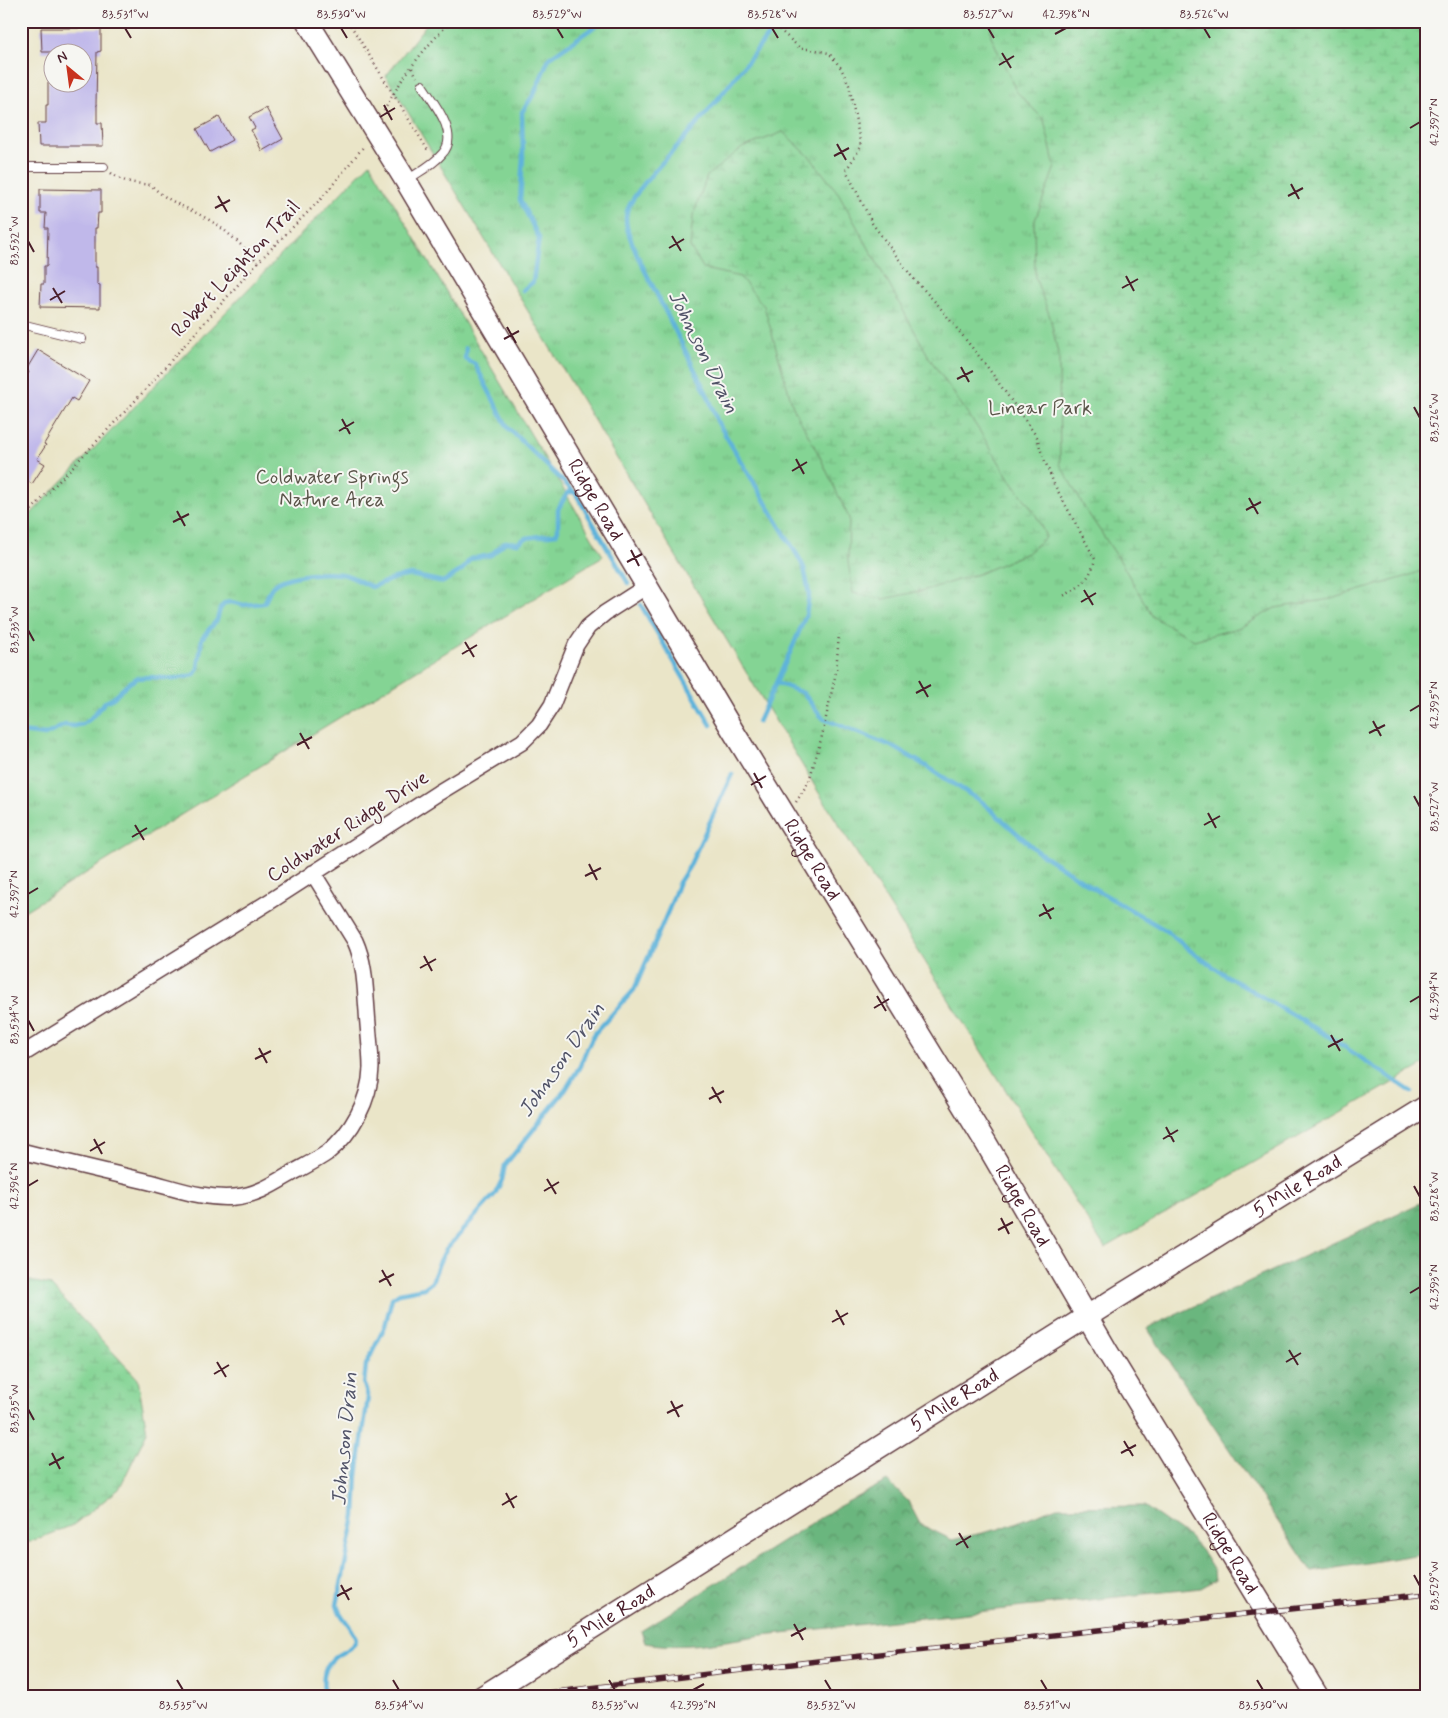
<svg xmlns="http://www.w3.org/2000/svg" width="1448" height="1718" font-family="Mynerve,sans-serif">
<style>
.grass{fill:url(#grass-tufts);stroke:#677a60}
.forest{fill:url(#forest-crowns);stroke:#5a6a54}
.wetland{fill:url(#wetland-marsh);stroke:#677a60}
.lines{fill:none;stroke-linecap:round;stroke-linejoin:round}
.stream{stroke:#5eb3da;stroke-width:4.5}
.building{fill:#c0b8ea}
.lane-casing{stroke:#623d43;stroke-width:10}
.street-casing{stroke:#623d43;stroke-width:18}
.secondary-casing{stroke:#623d43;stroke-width:24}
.path{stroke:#623d43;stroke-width:2.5;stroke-dasharray:1 4;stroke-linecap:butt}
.lane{stroke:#fff;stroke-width:8}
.street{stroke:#fff;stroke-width:15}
.secondary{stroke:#fff;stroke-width:21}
.rail-casing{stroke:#4a1f2b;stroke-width:5.5}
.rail{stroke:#f6f6f2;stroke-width:4;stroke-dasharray:11;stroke-linecap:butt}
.ticks{fill:none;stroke:#4a1f2b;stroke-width:2}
.labels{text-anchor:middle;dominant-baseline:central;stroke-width:4;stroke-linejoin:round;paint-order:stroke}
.street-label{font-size:20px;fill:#4a1f2b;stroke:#f6f6f2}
.park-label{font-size:20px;fill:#5b554a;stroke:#f6f6f2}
.water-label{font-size:21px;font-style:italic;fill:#515368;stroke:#f6f6f2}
.neatline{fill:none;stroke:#4a1f2b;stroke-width:2}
.ticks-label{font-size:12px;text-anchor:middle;fill:#4a1f2b}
</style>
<defs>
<pattern id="grass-tufts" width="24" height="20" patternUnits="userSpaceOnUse" patternTransform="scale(1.25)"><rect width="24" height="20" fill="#84d494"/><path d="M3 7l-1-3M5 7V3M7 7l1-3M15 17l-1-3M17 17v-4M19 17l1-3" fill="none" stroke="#74b680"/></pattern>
<pattern id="forest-crowns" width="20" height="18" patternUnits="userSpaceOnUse" patternTransform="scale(1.25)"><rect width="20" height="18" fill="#6bb67e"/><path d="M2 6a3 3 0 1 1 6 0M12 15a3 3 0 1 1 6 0" fill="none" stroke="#5a9367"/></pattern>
<pattern id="wetland-marsh" width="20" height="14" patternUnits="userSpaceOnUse" patternTransform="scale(1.25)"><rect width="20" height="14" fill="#84d494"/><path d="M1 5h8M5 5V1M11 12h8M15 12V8" fill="none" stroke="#74b680"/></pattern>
</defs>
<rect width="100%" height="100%" fill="#f6f6f2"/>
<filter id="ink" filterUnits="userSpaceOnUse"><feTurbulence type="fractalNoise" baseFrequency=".02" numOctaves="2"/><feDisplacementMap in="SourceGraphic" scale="10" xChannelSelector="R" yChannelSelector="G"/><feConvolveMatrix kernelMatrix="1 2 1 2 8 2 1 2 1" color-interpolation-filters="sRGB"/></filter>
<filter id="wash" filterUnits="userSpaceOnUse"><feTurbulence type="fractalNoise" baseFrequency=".0096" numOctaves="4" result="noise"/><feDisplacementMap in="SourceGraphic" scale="20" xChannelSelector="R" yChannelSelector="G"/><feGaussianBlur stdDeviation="1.12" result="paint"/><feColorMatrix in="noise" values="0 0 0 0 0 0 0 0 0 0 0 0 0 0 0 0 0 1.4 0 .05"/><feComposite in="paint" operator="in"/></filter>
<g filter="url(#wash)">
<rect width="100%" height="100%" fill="#eae5c8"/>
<path class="grass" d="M429,21H1427V1063L1105,1248L819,793L386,76Z
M370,163L603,556L21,913V524Z"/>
<path class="forest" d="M1427,1200V1553L1312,1572L1147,1328Z
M887,1481L908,1501L920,1524L952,1540L999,1529L1057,1507L1144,1506L1189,1537L1201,1550L1214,1571L1215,1580L1201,1588L763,1635C724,1641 684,1650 645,1643L641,1631L834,1509Z"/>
<path class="wetland" d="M991,21H1427V569L1405,577L1331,599L1275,608L1241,627L1194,640L1153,617L1119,559L1084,507L1060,464L1059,358L1050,317L1035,277L1034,223L1055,167L1044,120L1016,91L991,36Z
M783,132L810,157L839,194L930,359L979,430L1009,478L1035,513L1046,537L1027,553L978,574L925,590L883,599L853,593L848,562L849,518L820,457L793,407L764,306L740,277L704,269L690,247L693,216L707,176L742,148Z
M21,1279L50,1285L138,1379L147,1432L119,1489L73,1525L21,1545Z"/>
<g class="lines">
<path class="stream" d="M523,290L533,282L539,238L520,200L523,157L522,112L534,94L549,58L600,23L608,21
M466,348L465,359L475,364L508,428L576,494L628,583
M641,605L711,725
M777,683L803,693L820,715L824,719L894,747L926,766L982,802L1037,851L1095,889L1165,930L1192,952L1225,975L1325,1034L1412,1092
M758,722L793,646L806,615L809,595L807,582L804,568L799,558L717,421L709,398L637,255C632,241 623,226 627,211C635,188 674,151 691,131C722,96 750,58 779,21
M21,732L45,735L65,725L74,726L83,724L90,719L105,702L113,698L129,683L137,678L150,677L175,679L194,675L198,668L202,638L217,620L220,609L225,603L231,602L244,605L264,603C268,598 268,591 273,586C286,574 330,571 346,575C355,578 363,583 372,587L395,578L411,575L443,582L462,570L470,559L491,555L505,542L518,543L526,538L556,534L558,530V509L568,492H573
M325,1697C322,1683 322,1667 335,1657C342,1651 352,1650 356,1640C354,1626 340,1619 337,1605L355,1516L357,1476L368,1397L364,1384L366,1365L385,1326L392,1298L399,1293L424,1288L432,1282L439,1263L446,1249L495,1194L502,1180L505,1165L566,1089L580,1066L587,1048L595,1033L634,990L669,909L678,884L689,867L732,774"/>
</g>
<g id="blocks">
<path class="building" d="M41,28H101V51L97,52L96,105H97V123H102L103,146H39L38,123H46V105H48V82H82V52H42Z
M266,108L283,139L262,151L251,130L255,128L249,117Z
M219,117L232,140L210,152L197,129Z
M40,189L101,190V213H98L97,228H95V267H97V284L100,285V308L40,307L41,284H44V266H47L48,228H45L46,213H40Z
M38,350L89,381L77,401L72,398L44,444L46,445L37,459L45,464L32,484L21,477V385L29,372L26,370Z"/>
</g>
</g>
<g filter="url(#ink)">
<use href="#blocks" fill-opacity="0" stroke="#623d43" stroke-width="1"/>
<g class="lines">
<g class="lane-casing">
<path id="lane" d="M21,167H104
M407,180C419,172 433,165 442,154C461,135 433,102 422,85
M21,324L82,339"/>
</g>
<g class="street-casing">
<path id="street" d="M21,1055L272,900L438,793L522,742L539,725L552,705L576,645L588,627L605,613L647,586
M21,1151C64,1162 107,1172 150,1182C177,1189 207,1200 235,1197C258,1195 275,1183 294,1172C305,1166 317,1160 327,1153C352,1133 370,1100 371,1068C371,1049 368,1030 367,1011C365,987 365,963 355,941L313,873"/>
</g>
<g class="secondary-casing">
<g id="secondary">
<path id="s1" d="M307,21L406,181L733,731L986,1143L1107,1351L1318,1697"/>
<path id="s2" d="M482,1697L1118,1297L1427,1106"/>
</g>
</g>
<path class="path" d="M348,21L429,152
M774,21L782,32L801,49H811L829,53L841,68L849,85L861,147L846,170L872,223L912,277L938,305L986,365L1037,437L1041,451L1054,484L1095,559C1091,578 1080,588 1063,596
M412,68L417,77
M384,111C401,78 425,46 452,21
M111,173C123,183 136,183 151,185C168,203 190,208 211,221C229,232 243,247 258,262
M21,521L136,400L258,262L322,198L364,146
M796,802L809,781L822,736L836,672L839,634"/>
<use href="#lane" class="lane"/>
<use href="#street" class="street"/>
<use href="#secondary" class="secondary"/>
<g class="rail-casing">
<path id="rail" d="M513,1697L852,1657L1427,1594"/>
</g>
<use href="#rail" class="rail"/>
</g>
</g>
<path class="ticks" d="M125,28L131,38M341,28L347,38M557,28L563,38M772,28L778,38M988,28L994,38M1204,28L1210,38M1055,34L1066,28M1002,53L1011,68M999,65L1014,56M384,105L392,120M380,117L395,108M1410,128L1420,122M837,144L846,160M834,156L849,148M1291,184L1299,199M218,196L227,212M1288,196L1303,188M215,208L230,200M672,236L681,251M28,241L34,252M669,248L684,239M1126,276L1134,291M53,288L62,303M1122,288L1138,279M50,300L65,291M507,327L516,343M504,339L519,331M961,367L969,382M957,379L973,371M1414,407L1420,418M342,419L350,434M339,431L354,422M796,459L804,474M792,471L807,462M1249,498L1258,514M1246,510L1261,502M177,511L185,526M173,522L189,514M631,550L639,566M627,562L642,554M1084,590L1093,605M1081,602L1096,593M28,630L34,641M465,642L474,657M462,654L477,645M919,681L928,697M916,693L931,685M1410,711L1420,705M1373,721L1381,736M300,733L309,749M1369,733L1385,725M297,745L312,737M754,773L762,788M751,785L766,776M1414,796L1420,807M1208,813L1216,828M135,825L144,840M1204,825L1220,816M132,837L147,828M589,864L597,880M585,876L601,868M28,894L38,888M1043,904L1051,919M1039,916L1054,908M424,956L432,971M420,968L436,959M877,996L886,1011M1410,1002L1420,996M874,1008L889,999M28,1020L34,1031M1331,1035L1340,1051M1328,1047L1343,1039M259,1048L267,1063M255,1059L271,1051M712,1087L721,1103M709,1099L724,1091M1166,1127L1174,1142M94,1139L102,1154M1163,1139L1178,1130M90,1151L105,1142M547,1179L556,1194M28,1186L38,1180M1414,1186L1420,1197M544,1191L559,1182M1001,1218L1009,1234M998,1230L1013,1222M382,1270L391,1286M379,1282L394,1274M1410,1293L1420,1287M836,1310L844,1325M832,1322L848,1313M1289,1350L1298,1365M217,1362L226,1377M1286,1362L1301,1353M214,1374L229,1365M671,1401L679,1417M28,1409L34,1420M667,1413L683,1405M1124,1441L1133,1456M52,1453L60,1469M1121,1453L1136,1445M49,1465L64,1457M506,1493L514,1508M502,1505L517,1496M959,1533L968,1548M956,1545L971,1536M1414,1575L1420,1586M341,1585L349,1600M337,1596L352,1588M794,1624L803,1640M791,1636L806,1628M177,1680L183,1690M393,1680L399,1690M609,1680L615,1690M825,1680L831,1690M1041,1680L1047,1690M1257,1680L1263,1690M693,1690L704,1684"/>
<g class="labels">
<g class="street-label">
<text transform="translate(236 269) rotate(-47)">Robert Leighton Trail</text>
<text stroke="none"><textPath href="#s1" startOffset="559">Ridge Road</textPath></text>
<text transform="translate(348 827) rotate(-33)">Coldwater Ridge Drive</text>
<text stroke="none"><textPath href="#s1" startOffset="979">Ridge Road</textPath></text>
<text stroke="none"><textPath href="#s2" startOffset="962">5 Mile Road</textPath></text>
<text stroke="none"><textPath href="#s1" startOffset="1384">Ridge Road</textPath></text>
<text stroke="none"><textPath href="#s2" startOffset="558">5 Mile Road</textPath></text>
<text stroke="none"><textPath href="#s1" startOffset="1789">Ridge Road</textPath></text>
<text stroke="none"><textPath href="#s2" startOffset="152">5 Mile Road</textPath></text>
</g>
<g class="park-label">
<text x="1040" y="408">Linear Park</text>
<text x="332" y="477">Coldwater Springs<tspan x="332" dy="23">Nature Area</tspan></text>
</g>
<g class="water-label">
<text transform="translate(703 352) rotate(64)">Johnson Drain</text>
<text transform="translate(562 1060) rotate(-55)">Johnson Drain</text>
<text transform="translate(345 1439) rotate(-85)">Johnson Drain</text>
</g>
</g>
<rect width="1448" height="1718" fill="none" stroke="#f6f6f2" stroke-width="55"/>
<g transform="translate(68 68) rotate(331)"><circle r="24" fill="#f6f6f2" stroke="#b1a0a2"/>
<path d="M0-4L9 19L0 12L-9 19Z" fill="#c8321e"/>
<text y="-8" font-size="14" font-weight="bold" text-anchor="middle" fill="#4a1f2b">N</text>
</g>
<rect x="28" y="28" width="1392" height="1662" class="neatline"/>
<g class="ticks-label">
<text x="125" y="18">83.531°W</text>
<text x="341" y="18">83.530°W</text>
<text x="557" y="18">83.529°W</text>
<text x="772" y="18">83.528°W</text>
<text x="988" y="18">83.527°W</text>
<text x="1066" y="18">42.398°N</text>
<text x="1204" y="18">83.526°W</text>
<text transform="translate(1434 122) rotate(-90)" y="4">42.397°N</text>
<text transform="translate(14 241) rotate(-90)" y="4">83.532°W</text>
<text transform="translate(1434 418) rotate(-90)" y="4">83.526°W</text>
<text transform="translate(14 630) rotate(-90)" y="4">83.533°W</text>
<text transform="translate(1434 705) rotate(-90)" y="4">42.395°N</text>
<text transform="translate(1434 807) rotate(-90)" y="4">83.527°W</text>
<text transform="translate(14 894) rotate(-90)" y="4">42.397°N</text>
<text transform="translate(1434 996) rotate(-90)" y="4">42.394°N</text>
<text transform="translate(14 1020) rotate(-90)" y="4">83.534°W</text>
<text transform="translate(14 1186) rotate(-90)" y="4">42.396°N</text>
<text transform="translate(1434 1197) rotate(-90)" y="4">83.528°W</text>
<text transform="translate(1434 1287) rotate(-90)" y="4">42.393°N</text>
<text transform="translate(14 1409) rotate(-90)" y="4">83.535°W</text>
<text transform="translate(1434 1586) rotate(-90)" y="4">83.529°W</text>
<text x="183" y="1709">83.535°W</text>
<text x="399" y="1709">83.534°W</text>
<text x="615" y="1709">83.533°W</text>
<text x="693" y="1709">42.393°N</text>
<text x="831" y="1709">83.532°W</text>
<text x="1047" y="1709">83.531°W</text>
<text x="1263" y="1709">83.530°W</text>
</g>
</svg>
